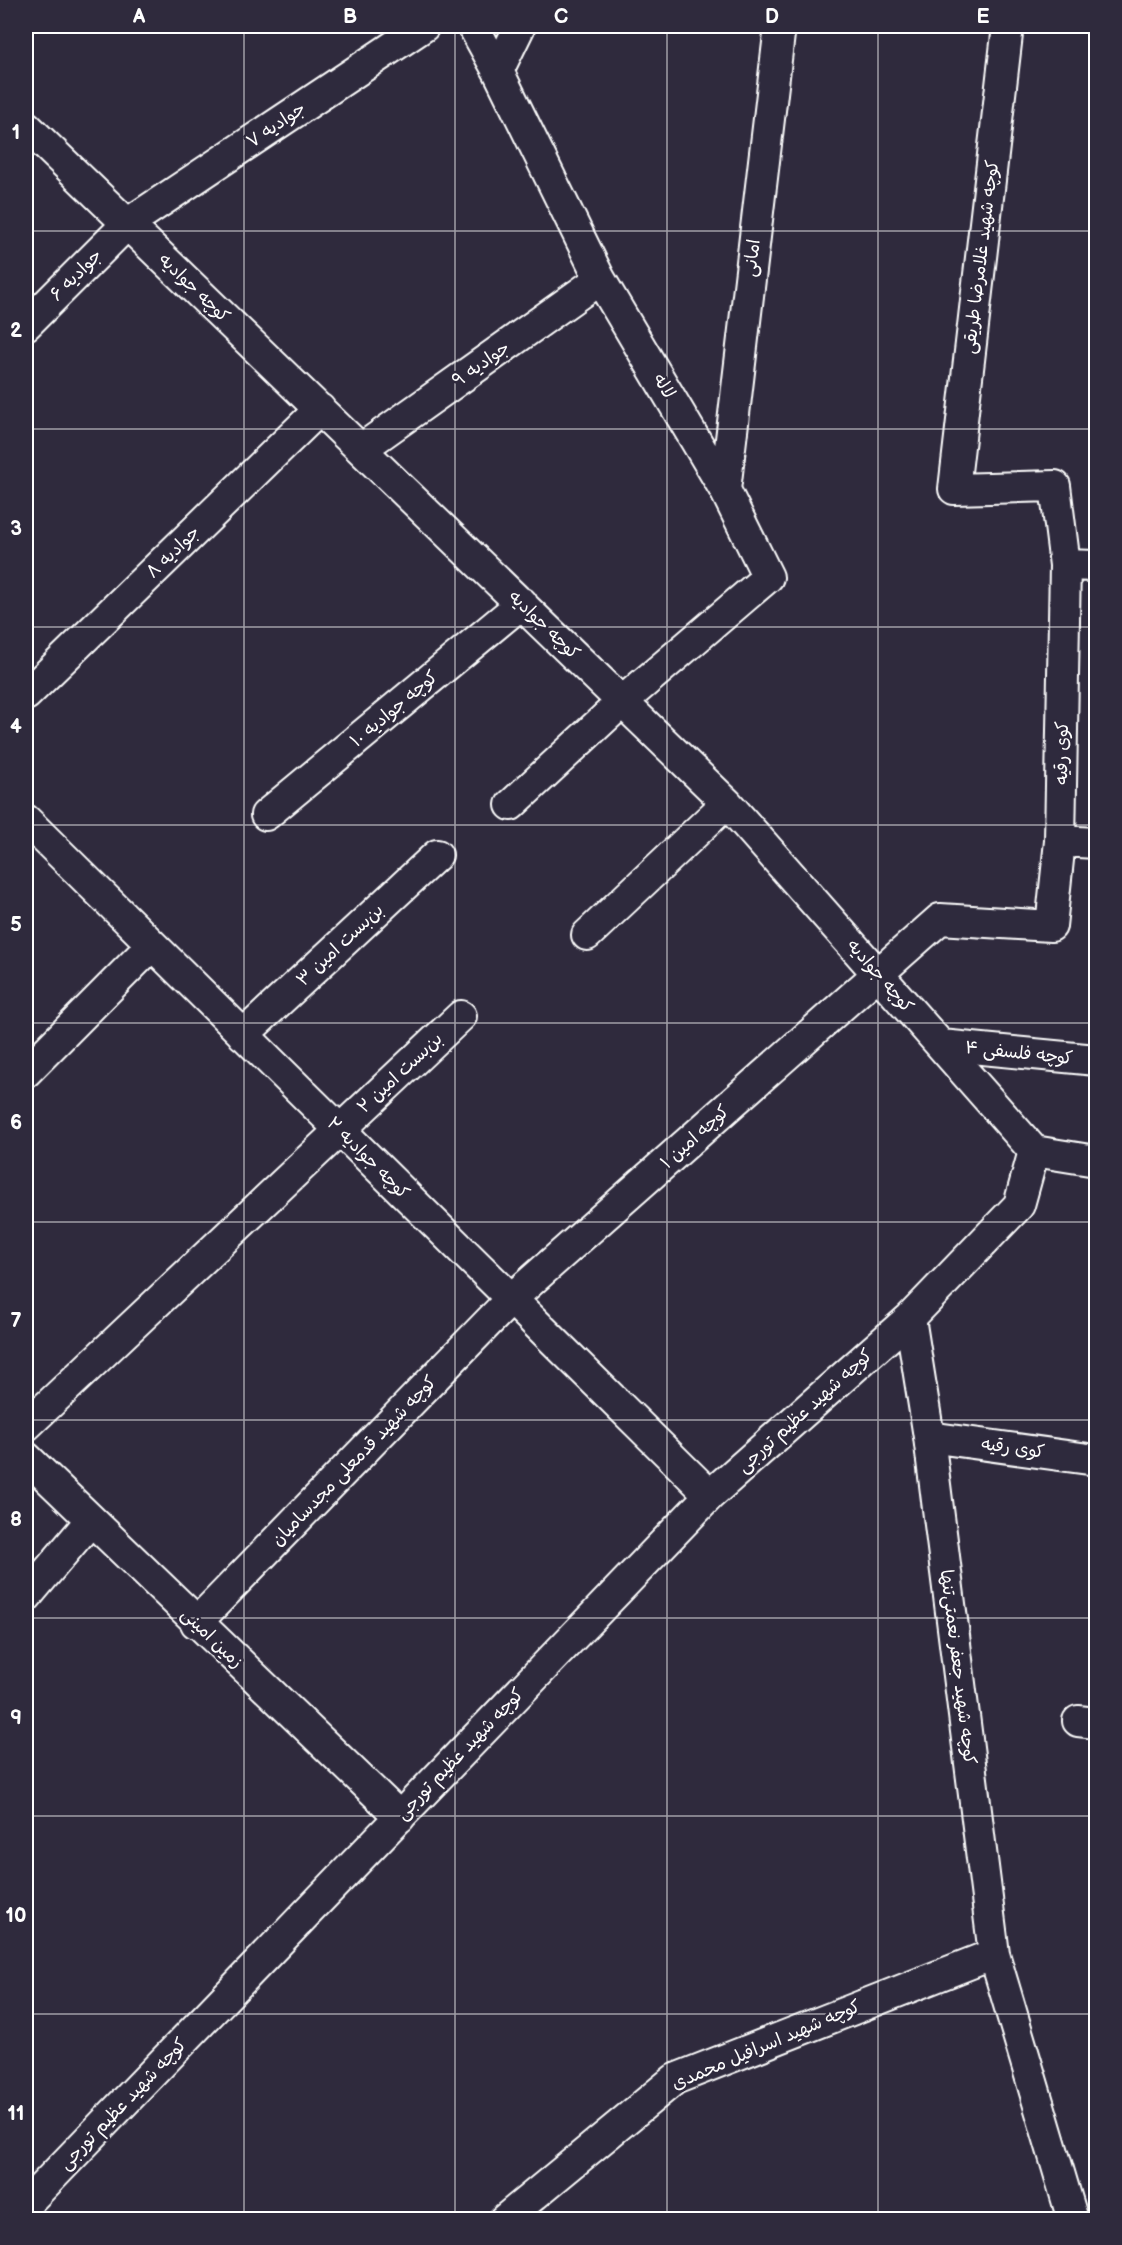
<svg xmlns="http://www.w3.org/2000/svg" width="1122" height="2245" font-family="'Balsamiq Sans','Playpen Sans Arabic',sans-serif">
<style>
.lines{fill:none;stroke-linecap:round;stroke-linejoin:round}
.street-casing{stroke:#fff;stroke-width:34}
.street{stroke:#2f2a3d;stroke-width:30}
.grid{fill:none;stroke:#fff;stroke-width:1.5;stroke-opacity:0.55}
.labels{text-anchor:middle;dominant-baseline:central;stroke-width:5;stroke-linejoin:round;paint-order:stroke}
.street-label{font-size:18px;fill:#fff;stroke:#2f2a3d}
.neatline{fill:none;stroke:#fff;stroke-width:2}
.grid-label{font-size:20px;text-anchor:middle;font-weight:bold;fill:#fff}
</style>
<rect width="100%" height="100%" fill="#2f2a3d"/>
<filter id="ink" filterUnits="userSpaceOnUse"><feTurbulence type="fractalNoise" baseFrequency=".0167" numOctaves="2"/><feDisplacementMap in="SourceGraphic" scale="12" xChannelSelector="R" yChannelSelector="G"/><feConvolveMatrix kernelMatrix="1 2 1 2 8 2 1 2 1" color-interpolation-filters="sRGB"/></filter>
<g filter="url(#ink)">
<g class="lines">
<g class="street-casing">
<path id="street" d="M473,26L498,71L600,279L725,490L768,577L623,701L511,805
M498,71L520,26
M26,126L727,803L1034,1151
M26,325L127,224L424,26
M361,449L600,279
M725,490L780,26
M1065,565L1096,566
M26,695L320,409
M266,815L522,603
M26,820L710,1495
M1060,841L1096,843
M587,935L727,803
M243,1035L437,855
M941,1045L1096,1060
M26,1072L152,945
M1034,1151L1096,1161
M910,1318L929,1437L994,1954L1073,2220
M26,1426L461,1016
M929,1437L1096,1460
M26,1457L400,1817
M26,1597L91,1520
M196,1623L511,1299L940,919L1051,926L1060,841L1065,565L1055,486L954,489L1008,26
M1078,1721L1096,1723
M26,2204L710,1495L910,1318L1019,1205L1034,1151
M504,2220L675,2079L994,1954"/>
</g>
<use href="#street" class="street"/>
</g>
</g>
<path class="grid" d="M244,26V2220M455,26V2220M667,26V2220M878,26V2220M26,231H1096M26,429H1096M26,627H1096M26,825H1096M26,1023H1096M26,1222H1096M26,1420H1096M26,1618H1096M26,1816H1096M26,2014H1096"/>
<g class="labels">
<g class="street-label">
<text transform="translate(276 125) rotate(-34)">جوادیه ۷</text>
<text transform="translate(981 257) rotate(-83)">کوچه شهید غلامرضا طریقی</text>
<text transform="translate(752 258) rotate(-83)">امانی</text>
<text transform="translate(76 275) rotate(-45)">جوادیه ۶</text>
<text transform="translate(194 288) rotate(44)">کوچه جوادیه</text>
<text transform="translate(481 364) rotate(-35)">جوادیه ۹</text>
<text transform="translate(664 386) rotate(59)">لاله</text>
<text transform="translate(173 552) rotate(-44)">جوادیه ۸</text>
<text transform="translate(544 625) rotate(44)">کوچه جوادیه</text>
<text transform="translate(394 709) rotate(-40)">کوچه جوادیه ۱۰</text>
<text transform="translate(1062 753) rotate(-89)">کوی رقیه</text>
<text transform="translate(340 945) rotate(-43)">بن‌بست امین ۳</text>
<text transform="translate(880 976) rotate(49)">کوچه جوادیه</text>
<text transform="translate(1019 1053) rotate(6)">کوچه فلسفی ۴</text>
<text transform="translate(400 1073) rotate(-43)">بن‌بست امین ۲</text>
<text transform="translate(695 1137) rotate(-42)">کوچه امین ۱</text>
<text transform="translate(368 1158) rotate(45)">کوچه جوادیه ۲</text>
<text transform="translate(805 1411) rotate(-42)">کوچه شهید عظیم تورجی</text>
<text transform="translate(1013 1448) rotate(8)">کوی رقیه</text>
<text transform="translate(354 1461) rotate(-46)">کوچه شهید قدمعلی مجدسامیان</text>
<text transform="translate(212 1638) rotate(44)">زمین امینی</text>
<text transform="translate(958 1667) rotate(83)">کوچه شهید جعفر نعمتی‌تنها</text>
<text transform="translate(460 1754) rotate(-46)">کوچه شهید عظیم تورجی</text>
<text transform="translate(766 2045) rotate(-23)">کوچه شهید اسرافیل محمدی</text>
<text transform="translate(123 2104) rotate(-46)">کوچه شهید عظیم تورجی</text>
</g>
</g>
<rect width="1122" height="2245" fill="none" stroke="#2f2a3d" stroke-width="66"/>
<rect x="33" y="33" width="1056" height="2179" class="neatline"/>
<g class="grid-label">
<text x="139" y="23">A</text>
<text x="350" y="23">B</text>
<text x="561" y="23">C</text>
<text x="772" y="23">D</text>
<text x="983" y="23">E</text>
<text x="16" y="139">1</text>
<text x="16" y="337">2</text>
<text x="16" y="535">3</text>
<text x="16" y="733">4</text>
<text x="16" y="931">5</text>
<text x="16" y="1129">6</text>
<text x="16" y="1327">7</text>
<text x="16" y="1526">8</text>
<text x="16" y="1724">9</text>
<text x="16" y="1922">10</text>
<text x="16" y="2120">11</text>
</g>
</svg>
